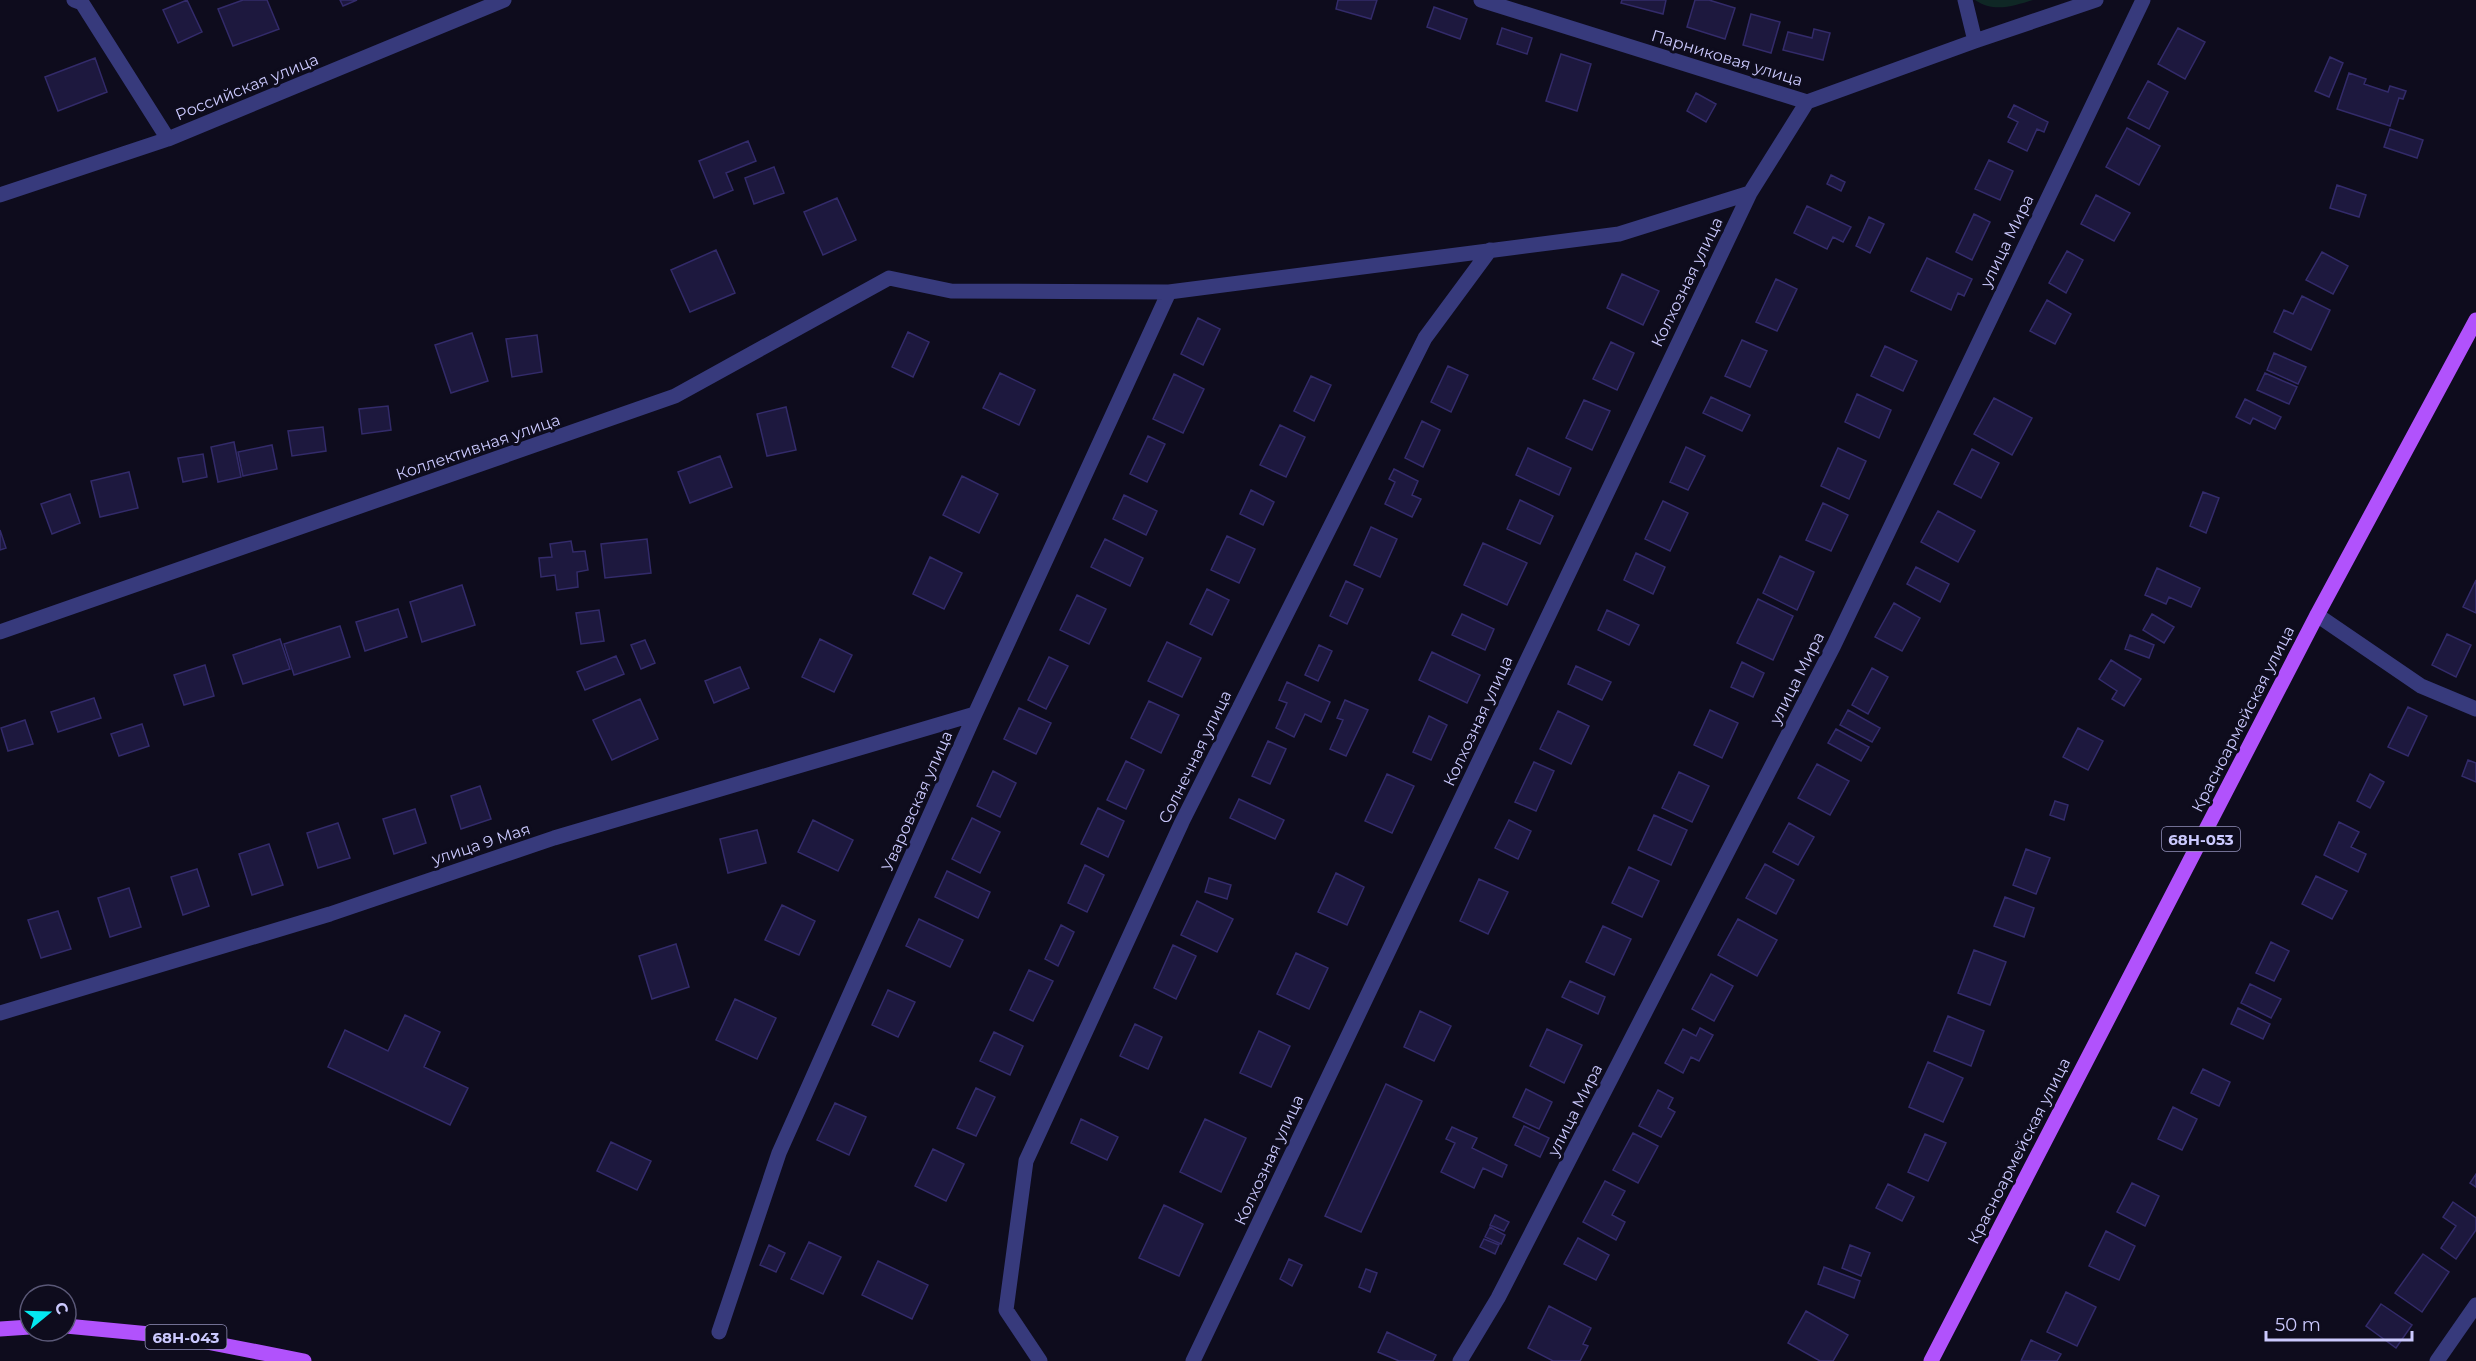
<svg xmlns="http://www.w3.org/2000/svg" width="2476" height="1361" font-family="Montserrat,sans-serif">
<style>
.green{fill:#0f2725}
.building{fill:#1d183e;stroke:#332b6a;stroke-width:1.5}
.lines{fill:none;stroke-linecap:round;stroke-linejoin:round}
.street{stroke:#373a7c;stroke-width:15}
.primary{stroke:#b152fc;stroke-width:15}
.labels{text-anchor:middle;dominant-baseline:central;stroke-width:6;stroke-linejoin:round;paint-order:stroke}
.shield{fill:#0e0c1d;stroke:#9290ba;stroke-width:1.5}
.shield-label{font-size:15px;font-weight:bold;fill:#cbc9fe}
.street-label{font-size:16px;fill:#cbc9fe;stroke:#0e0c1d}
</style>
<rect width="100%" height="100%" fill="#0e0c1d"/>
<path class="green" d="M1975,0H2033C2013,6 1994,13 1975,0Z"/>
<path class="building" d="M187,0L202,32L178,43L163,10Z
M243,0H267L279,29L233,46L218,9Z
M340,0H357L343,6Z
M1338,0H1377L1371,19L1336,9Z
M1622,0H1666L1663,14L1621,3Z
M1695,0H1709L1735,8L1725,39L1687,27Z
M1434,7L1467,19L1460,39L1427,27Z
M1751,14L1780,22L1771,53L1743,45Z
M1502,28L1532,38L1527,54L1497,44Z
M2178,28L2205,42L2185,79L2158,64Z
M1814,29L1830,33L1823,60L1783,50L1788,32L1812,38Z
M1561,54L1591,64L1577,111L1546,101Z
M2330,57L2343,63L2329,97L2315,91Z
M95,58L107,92L58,111L45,77Z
M2349,73L2366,79L2364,84L2388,92L2390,86L2406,91L2403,99L2399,98L2390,126L2337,109Z
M2148,81L2168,92L2149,129L2128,118Z
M1696,93L1716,104L1706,122L1687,111Z
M2014,105L2048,122L2044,132L2037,129L2027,151L2008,142L2018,122L2008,117Z
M2127,128L2160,146L2139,185L2106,167Z
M2390,129L2423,140L2417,158L2384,147Z
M748,141L756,161L726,173L733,190L714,198L699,161Z
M1989,160L2013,171L2000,200L1975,189Z
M774,167L784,193L754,204L745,178Z
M1831,175L1845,182L1841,191L1827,184Z
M2337,185L2366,195L2359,217L2330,208Z
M2096,195L2130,213L2114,241L2081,224Z
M837,198L856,240L823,255L804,212Z
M1807,206L1851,227L1843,242L1833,237L1827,249L1794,233Z
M1974,214L1990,222L1972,260L1956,252Z
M1869,217L1884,224L1870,253L1856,246Z
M716,250L735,293L690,312L671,270Z
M2067,251L2083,260L2066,293L2049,283Z
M2322,252L2348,266L2333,294L2306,280Z
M1927,258L1972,279L1964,296L1958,293L1951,310L1911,291Z
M1622,274L1659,291L1643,325L1607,308Z
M1776,279L1797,289L1777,331L1756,322Z
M2302,296L2330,310L2311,350L2274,332L2284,310L2293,314Z
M2047,300L2071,314L2055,344L2030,331Z
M1198,318L1220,329L1203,365L1181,354Z
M908,332L929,342L913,377L892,367Z
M472,333L488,381L451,393L435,345Z
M537,335L542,372L512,377L506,339Z
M1742,340L1767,351L1750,387L1725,376Z
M1611,342L1634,353L1617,390L1593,379Z
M1885,346L1917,361L1903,391L1871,376Z
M2274,353L2306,367L2298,384L2267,370Z
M1448,366L1468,375L1451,412L1431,402Z
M1000,373L1035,390L1019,425L983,408Z
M2265,373L2297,387L2289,404L2257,390Z
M1174,374L1204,389L1183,433L1153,419Z
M1311,376L1331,385L1314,421L1294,411Z
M1857,394L1891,410L1879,438L1845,422Z
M1711,397L1750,415L1742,431L1703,413Z
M1994,398L2032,418L2012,455L1974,434Z
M2245,399L2281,417L2275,429L2253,418L2250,424L2236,417Z
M1584,400L1610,411L1592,450L1566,438Z
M388,406L391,430L362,434L359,409Z
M786,407L796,450L767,456L757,414Z
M1422,421L1440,430L1423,467L1405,458Z
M1280,425L1305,437L1286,477L1260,465Z
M323,427L326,451L292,456L288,431Z
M1148,436L1165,444L1147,482L1130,474Z
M234,442L241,477L218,482L211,447Z
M272,445L277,469L243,476L238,452Z
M1686,447L1705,456L1688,490L1670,482Z
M1528,448L1571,468L1559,495L1516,475Z
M1838,448L1866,461L1849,499L1821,486Z
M1972,449L1999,463L1981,498L1954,484Z
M203,454L207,477L183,482L178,458Z
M720,456L732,487L690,503L678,472Z
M1394,469L1418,481L1412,495L1421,499L1412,517L1385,504L1395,482L1389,479Z
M129,472L138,508L100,517L91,481Z
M962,476L998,494L979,533L943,515Z
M1251,490L1274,502L1263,525L1240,514Z
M2203,492L2219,498L2206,533L2190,526Z
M70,494L80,523L52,534L41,504Z
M1124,495L1157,511L1146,535L1113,519Z
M1520,500L1553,516L1540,544L1507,529Z
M1663,501L1688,513L1670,551L1645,539Z
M1823,503L1848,515L1831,551L1806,540Z
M1938,511L1975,531L1958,562L1921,542Z
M1371,527L1397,539L1380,577L1354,565Z
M0,530L6,548L0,550Z
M1227,536L1255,549L1239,583L1211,570Z
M647,539L651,573L605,578L601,544Z
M1105,539L1143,558L1130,586L1091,567Z
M571,541L573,552L585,551L588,570L577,572L578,587L557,590L555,575L541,577L539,558L552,557L550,544Z
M1483,543L1527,563L1507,605L1464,585Z
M1636,553L1665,567L1653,594L1624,580Z
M1780,556L1814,572L1797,610L1763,593Z
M930,557L962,573L944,609L913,594Z
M1916,567L1949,584L1940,602L1907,584Z
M2157,568L2200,588L2191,607L2169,597L2166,604L2145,595Z
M2476,580V613L2463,607Z
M1346,581L1363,589L1347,624L1330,616Z
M462,585L475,625L422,642L410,602Z
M1207,589L1229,600L1212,635L1190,624Z
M1077,595L1106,609L1089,644L1060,630Z
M1758,599L1793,616L1773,660L1737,643Z
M1894,603L1920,618L1902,651L1875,637Z
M398,609L407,637L365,651L356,622Z
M599,610L604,641L581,644L576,613Z
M1607,610L1639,625L1629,645L1598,630Z
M1462,614L1494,629L1485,650L1452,635Z
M2152,614L2174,627L2164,643L2143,630Z
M340,626L350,657L294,675L284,644Z
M2447,634L2471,645L2456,677L2432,665Z
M2130,635L2154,645L2149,658L2125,649Z
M280,639L290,669L243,684L233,655Z
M820,639L852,655L834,692L802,677Z
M645,640L655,663L641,669L631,645Z
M1167,642L1201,658L1182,697L1148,681Z
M1319,645L1332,651L1318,681L1305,675Z
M1432,652L1480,675L1467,703L1419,680Z
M616,656L624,674L585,690L577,672Z
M1049,657L1068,666L1046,709L1028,700Z
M2111,660L2141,679L2124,706L2112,699L2117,691L2099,679Z
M1742,662L1764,673L1753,697L1731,687Z
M205,665L214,696L184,705L174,675Z
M1576,666L1611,682L1602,700L1568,684Z
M740,667L749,688L714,703L705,681Z
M1872,668L1888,677L1868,714L1852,705Z
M1287,682L1330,702L1321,722L1305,714L1294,737L1276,728L1287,703L1279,700Z
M94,698L101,718L58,732L51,712Z
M640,699L658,739L612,760L593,720Z
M1345,700L1368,710L1346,756L1330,749L1343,720L1337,718Z
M1149,701L1179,715L1161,753L1131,738Z
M2408,707L2427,716L2408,756L2388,747Z
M1019,708L1051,723L1036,754L1004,739Z
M1710,710L1738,723L1722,758L1694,745Z
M1848,710L1880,728L1872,742L1840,725Z
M1558,711L1589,726L1571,764L1540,749Z
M1429,716L1447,725L1431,760L1413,752Z
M25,720L33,744L8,751L1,728Z
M142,724L149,746L119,756L111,734Z
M2078,728L2103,741L2088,770L2063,757Z
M1836,729L1869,747L1861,761L1828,743Z
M1268,741L1286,749L1270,784L1252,776Z
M2468,760L2476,763V782L2462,776Z
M1126,761L1144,770L1126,809L1107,800Z
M1534,762L1554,771L1536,811L1515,802Z
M1817,764L1849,781L1830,815L1798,798Z
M993,771L1016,783L1000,817L977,806Z
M1679,772L1709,786L1692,822L1662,808Z
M1387,774L1414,786L1392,833L1365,821Z
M2370,774L2384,782L2370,808L2357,801Z
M480,786L491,819L461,829L451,796Z
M1239,799L1284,820L1275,839L1230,818Z
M2055,801L2068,805L2064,820L2050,815Z
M1098,808L1124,821L1108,857L1081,844Z
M415,809L426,843L394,854L383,819Z
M1654,815L1687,830L1671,865L1638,850Z
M972,818L1000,832L980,873L952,859Z
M813,820L853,840L838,871L798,852Z
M1509,820L1531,831L1518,859L1495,848Z
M2339,822L2359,832L2351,847L2366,854L2358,872L2324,855Z
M338,823L350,858L318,868L307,833Z
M1789,823L1814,837L1798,865L1773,852Z
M757,830L766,863L728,873L720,839Z
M269,844L283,885L252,895L239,854Z
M2026,849L2050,858L2036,894L2013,885Z
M1765,864L1794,880L1776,914L1746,898Z
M1085,865L1104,875L1087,912L1068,903Z
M1629,867L1659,881L1642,917L1612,903Z
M197,869L209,906L183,915L171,877Z
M947,871L990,892L978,918L935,897Z
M1336,873L1364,887L1347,925L1318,912Z
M2316,876L2347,891L2332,919L2302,904Z
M1209,878L1231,885L1227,899L1205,892Z
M1479,879L1508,892L1488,934L1460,921Z
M129,888L141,927L110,937L98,898Z
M2005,897L2034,908L2024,937L1994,926Z
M1197,901L1233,919L1217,952L1181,935Z
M782,905L815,921L799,955L765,940Z
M58,911L71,949L41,958L28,920Z
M919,919L963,940L950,967L906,946Z
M1738,919L1777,940L1757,976L1718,955Z
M1061,925L1074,932L1058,966L1045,959Z
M1603,926L1631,939L1614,975L1586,962Z
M2271,942L2289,951L2274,981L2256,973Z
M676,944L689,987L652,999L639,956Z
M1173,945L1196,956L1176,999L1154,988Z
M1974,950L2006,962L1990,1005L1958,993Z
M1296,953L1328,968L1309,1009L1277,994Z
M1029,970L1053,981L1033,1021L1010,1010Z
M1711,974L1733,986L1714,1021L1692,1009Z
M1570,981L1605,997L1598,1014L1562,997Z
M2250,984L2281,999L2271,1018L2241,1003Z
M888,990L915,1002L898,1037L872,1025Z
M735,999L776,1018L757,1059L716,1040Z
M2238,1008L2270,1024L2263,1039L2231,1024Z
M1420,1011L1451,1026L1434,1061L1404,1047Z
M405,1015L440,1032L424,1067L468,1088L450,1125L328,1067L345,1030L388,1051Z
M1948,1016L1984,1031L1971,1066L1934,1051Z
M1135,1024L1162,1037L1148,1069L1120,1056Z
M1700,1028L1713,1035L1699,1061L1691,1057L1683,1073L1665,1063L1683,1029L1696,1036Z
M1547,1029L1582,1045L1564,1083L1530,1066Z
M1259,1031L1290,1046L1271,1087L1240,1073Z
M994,1032L1023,1046L1010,1075L980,1061Z
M1928,1062L1963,1078L1943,1122L1909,1107Z
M2203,1069L2230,1082L2219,1106L2191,1093Z
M1386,1084L1422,1101L1361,1232L1325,1216Z
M976,1088L995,1097L976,1136L957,1128Z
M1526,1089L1552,1102L1539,1129L1513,1117Z
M1658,1090L1673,1098L1668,1108L1675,1112L1661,1137L1639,1126Z
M835,1103L866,1117L849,1155L817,1140Z
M2173,1107L2197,1119L2182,1150L2158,1139Z
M1081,1119L1118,1137L1107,1160L1071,1143Z
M1205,1119L1246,1138L1221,1192L1180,1172Z
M1524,1126L1549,1138L1540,1157L1515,1145Z
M1452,1127L1477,1138L1472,1148L1507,1165L1502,1177L1483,1168L1474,1188L1441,1172L1455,1143L1446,1139Z
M1633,1133L1658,1146L1638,1183L1613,1170Z
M1925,1134L1946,1143L1928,1181L1908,1172Z
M611,1142L651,1161L637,1190L597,1171Z
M933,1149L964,1164L946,1201L915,1186Z
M2476,1174V1187L2470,1183Z
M1605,1181L1625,1191L1612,1215L1625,1222L1616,1240L1583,1222Z
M2132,1183L2159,1196L2145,1226L2117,1212Z
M1888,1184L1914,1197L1902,1221L1876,1208Z
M2453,1202L2476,1218V1230L2456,1259L2441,1248L2456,1226L2443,1217Z
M1164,1205L1203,1224L1179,1276L1139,1258Z
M1495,1215L1509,1222L1504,1231L1490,1225Z
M1490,1227L1505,1235L1501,1244L1485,1237Z
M2106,1231L2135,1246L2119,1280L2089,1266Z
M1578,1238L1609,1255L1596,1280L1564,1264Z
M1484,1239L1499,1245L1495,1254L1480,1247Z
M809,1242L841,1257L823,1294L791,1279Z
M769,1245L785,1253L776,1272L760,1265Z
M1850,1245L1870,1253L1861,1276L1842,1268Z
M2423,1254L2449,1272L2422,1312L2395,1293Z
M1289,1259L1302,1265L1292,1286L1280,1279Z
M878,1261L928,1285L912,1319L862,1295Z
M1824,1267L1860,1281L1854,1298L1818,1284Z
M1366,1269L1377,1273L1370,1292L1359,1287Z
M2066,1292L2096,1307L2077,1346L2047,1332Z
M2381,1304L2412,1325L2396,1348L2366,1326Z
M1549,1306L1591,1328L1583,1344L1588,1346L1580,1361H1553L1528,1348Z
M1806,1311L1848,1335L1833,1361H1820L1788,1343Z
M1387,1332L1436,1355L1433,1361H1399L1378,1352Z
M2031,1340L2061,1354L2057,1361H2021Z"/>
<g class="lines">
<path class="street" d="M74,0L82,3L168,139
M1481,0L1807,102L1975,41L2096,0
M1965,0L1975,41
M0,195L168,139L504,0
M2317,615L2421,686L2476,709
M0,632L675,396L889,278L951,291L1169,292L1619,234L1750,193
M0,1013L330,914L554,838L975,714
M719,1332L779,1153L975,714L1169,292
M1040,1361L1006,1310L1026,1161L1182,822L1425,338L1490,250
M1193,1361L1750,193L1807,102
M1460,1361L1498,1298L1834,645L2143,0
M2437,1361L2476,1305"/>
<path class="primary" d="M66,1326L181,1337L304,1361
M0,1329L30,1327
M1931,1361L2317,615L2476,320"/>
</g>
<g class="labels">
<g class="shield">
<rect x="2162" y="827" width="78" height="24" rx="4.5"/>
<rect x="145.5" y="1325" width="81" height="24" rx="4.5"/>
</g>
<g class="shield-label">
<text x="2201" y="839">68Н-053</text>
<text x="186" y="1337">68Н-043</text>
</g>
<g class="street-label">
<text transform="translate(1727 58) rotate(17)">Парниковая улица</text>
<text transform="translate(247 87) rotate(-22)">Российская улица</text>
<text transform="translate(2007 241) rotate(-64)">улица Мира</text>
<text transform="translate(1687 282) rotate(-64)">Колхозная улица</text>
<text transform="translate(478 447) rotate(-19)">Коллективная улица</text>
<text transform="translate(1797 678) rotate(-63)">улица Мира</text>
<text transform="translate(2243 719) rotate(-63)">Красноармейская улица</text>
<text transform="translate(1478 721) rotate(-65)">Колхозная улица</text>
<text transform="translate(1195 757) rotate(-64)">Солнечная улица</text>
<text transform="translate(917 801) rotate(-66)">Уваровская улица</text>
<text transform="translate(481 844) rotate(-18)">улица 9 Мая</text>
<text transform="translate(1575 1110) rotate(-63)">улица Мира</text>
<text transform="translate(2019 1151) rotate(-63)">Красноармейская улица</text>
<text transform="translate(1269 1160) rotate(-65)">Колхозная улица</text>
</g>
</g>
<g transform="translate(48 1313) rotate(71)"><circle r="28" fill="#0e0c1d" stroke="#5a5877" stroke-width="1.5"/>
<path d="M0-4.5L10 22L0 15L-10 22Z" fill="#04e8f0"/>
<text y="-9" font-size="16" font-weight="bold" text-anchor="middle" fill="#cbc9fe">С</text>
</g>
<path d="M2266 1331v9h146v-9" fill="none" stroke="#cbc9fe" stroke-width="3"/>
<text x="2275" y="1331" font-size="18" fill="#cbc9fe" stroke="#0e0c1d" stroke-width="4.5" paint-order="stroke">50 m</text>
</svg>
